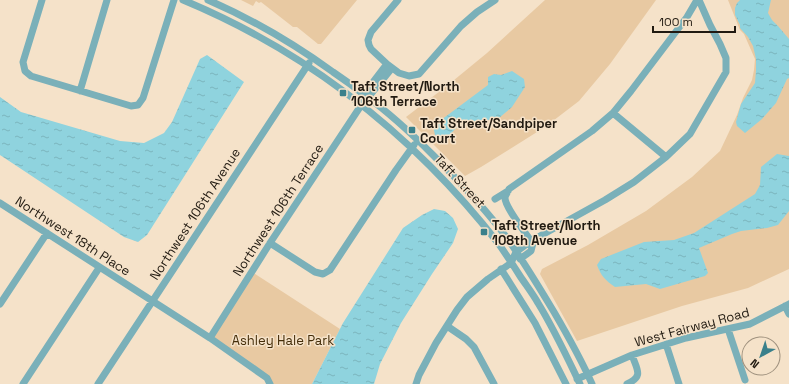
<svg xmlns="http://www.w3.org/2000/svg" width="789" height="384" font-family="'Space Grotesk',sans-serif">
<style>
.green{fill:#e8c9a2}
.water{fill:url(#water-ripples)}
.lines{fill:none;stroke-linecap:round;stroke-linejoin:round}
.minor{stroke:#7ab0b9;stroke-width:7}
.poi-dot{fill:#3a808b;stroke:#f5e2c9;stroke-width:1.5}
.labels{text-anchor:middle;dominant-baseline:central;stroke-width:3;stroke-linejoin:round;paint-order:stroke}
.poi-label{font-size:13px;font-weight:bold;fill:#211a11;stroke:#f5e2c9;text-anchor:start}
.street-label{font-size:13px;fill:#211a11;stroke:#f5e2c9}
.park-label{font-size:13px;fill:#442d09;stroke:#f5e2c9}
</style>
<defs>
<pattern id="water-ripples" width="26" height="14" patternUnits="userSpaceOnUse"><rect width="26" height="14" fill="#8fd3de"/><path d="M2 4q2-2 4 0t4 0M15 11q2-2 4 0t4 0" fill="none" stroke="#7bb5bd"/></pattern>
</defs>
<rect width="100%" height="100%" fill="#f5e2c9"/>
<path class="green" d="M241,0H357L321,44H318L297,27H293L261,2L259,3L256,1L253,6Z
M545,0H656L610,64L579,101L545,127L481,167L465,176L406,117L448,85L487,53Z
M728,0H789V269L748,288L682,306L577,341L540,274L542,269L588,245L646,211L692,177L720,151L737,115L743,98L752,80L754,70L755,59L744,34L740,30Z
M252,272L340,329L312,384H270L210,338Z"/>
<path class="water" d="M740,0H771L768,13L772,20L778,26L789,39V78L787,79L776,103L762,119L745,133L737,126L736,122L741,104L755,83L756,70V59L753,46L748,37L740,28V25L735,15V8L737,3Z
M207,55L244,82L147,235L138,242L124,237L0,155V97L21,112L120,141L144,143L164,133L172,122L200,59Z
M512,71L524,79L525,87L512,107L499,118L484,121L465,122L455,129L448,137L442,139L435,135L433,126L488,85V77L494,74L501,75Z
M777,154L789,156V211L778,225L767,228L741,231L732,234L699,248L708,273L705,276L660,289L646,284L615,287C605,280 601,276 597,265L601,259L644,242L674,240L694,233L755,194L760,185L761,167Z
M434,209L445,211L453,218L458,229L453,243L432,274L401,323L380,364L374,384H312L343,323L403,228L422,215Z"/>
<g class="lines">
<path class="minor" d="M42,0L23,62L25,71L31,76L131,106L138,105L143,98L174,0
M183,0C277,39 358,94 430,166C454,190 477,216 498,243C506,254 513,265 520,276C526,285 533,294 538,303C554,329 567,357 580,384
M208,0C252,19 294,44 333,72C345,80 356,88 367,97C391,114 412,134 433,155C459,181 485,208 507,238C524,262 539,287 554,312C568,336 581,359 592,384
M398,0L371,32L368,40L369,45L371,49L387,64L399,73L409,76L419,74L461,26L477,12L495,0
M80,91L107,0
M366,100L392,68
M613,113L666,157
M495,199L508,191
M0,203L210,338L267,378L270,384
M531,241C525,232 505,207 505,198C505,195 508,192 509,189L592,131L613,113L631,91L687,17L697,0
M270,243L315,272L323,274L330,270L396,170L414,145
M520,259L531,251L533,243L535,238
M501,269L535,323L566,384
M0,304L47,233
M785,306L789,314
M447,326L466,339L474,347L494,384
M728,329L745,380
M210,338L270,243L362,104L364,94L387,64
M666,344L679,384
M577,379L632,355L686,338L750,324L789,304
M23,384L99,268
M98,384L309,63
M416,384L419,375L436,343L457,310L467,297L488,279L511,263L516,252L531,241L605,200L634,182L666,157L690,134L726,72V58L720,44L710,25L699,0
M627,384C644,376 637,370 632,355"/>
</g>
<g class="poi-dot">
<rect x="339" y="89" width="8" height="8" rx="2"/>
<rect x="408" y="126" width="8" height="8" rx="2"/>
<rect x="480" y="228" width="8" height="8" rx="2"/>
</g>
<g class="labels">
<g class="poi-label">
<text x="351" y="86">Taft Street/North<tspan x="351" dy="15">106th Terrace</tspan></text>
<text x="420" y="123">Taft Street/Sandpiper<tspan x="420" dy="15">Court</tspan></text>
<text x="492" y="225">Taft Street/North<tspan x="492" dy="15">108th Avenue</tspan></text>
</g>
<g class="street-label">
<text transform="translate(460 181) rotate(47)">Taft Street</text>
<text transform="translate(278 210) rotate(-57)">Northwest 106th Terrace</text>
<text transform="translate(195 214) rotate(-57)">Northwest 106th Avenue</text>
<text transform="translate(73 236) rotate(33)">Northwest 18th Place</text>
<text transform="translate(692 327) rotate(-15)">West Fairway Road</text>
</g>
<g class="park-label">
<text x="283" y="340">Ashley Hale Park</text>
</g>
</g>
<g transform="translate(761 356) rotate(220)"><circle r="19" fill="#f5e2c9" stroke="#a0927f"/>
<path d="M0-3L7 15L0 10L-7 15Z" fill="#3a808b"/>
<text y="-6" font-size="11" font-weight="bold" text-anchor="middle" fill="#211a11">N</text>
</g>
<path d="M653 26v6h82v-6" fill="none" stroke="#211a11" stroke-width="2"/>
<text x="659" y="26" font-size="12" fill="#211a11" stroke="#f5e2c9" stroke-width="3" paint-order="stroke">100 m</text>
</svg>
